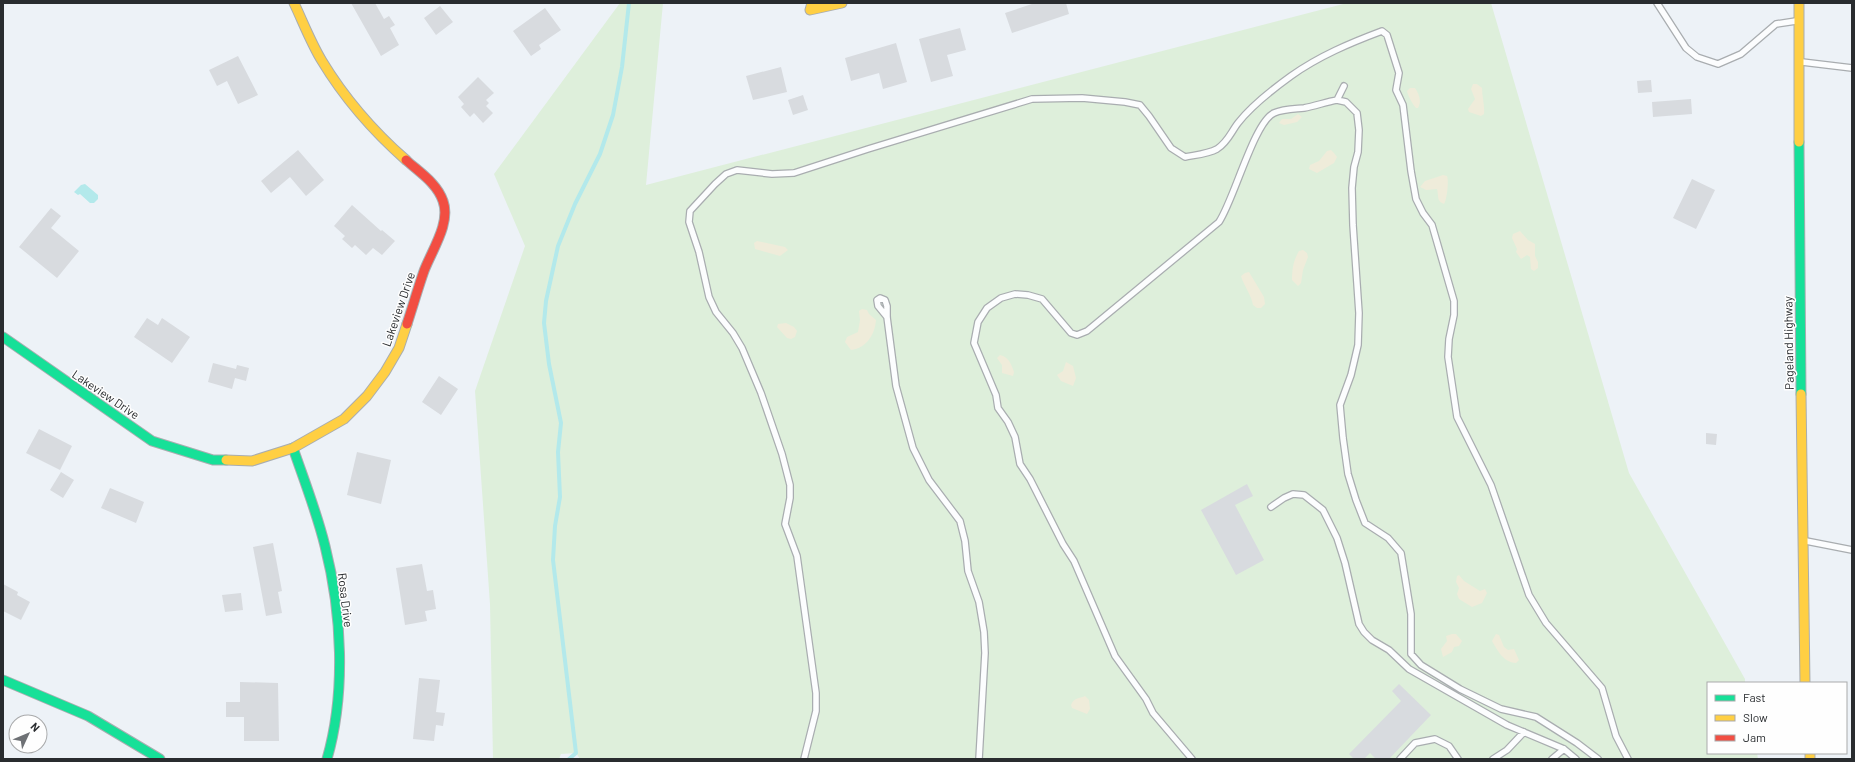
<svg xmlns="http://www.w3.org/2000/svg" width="1855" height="762" font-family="Barlow,sans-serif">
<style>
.green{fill:#deefdb}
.sand{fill:#efecda}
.water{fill:#b3e9eb}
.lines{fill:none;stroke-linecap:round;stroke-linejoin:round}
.stream{stroke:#b3e9eb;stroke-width:4}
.building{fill:#d8dbdf}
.lane-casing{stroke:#a9adb0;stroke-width:8}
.fast-casing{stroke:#a9adb0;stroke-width:11}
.slow-casing{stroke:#a9adb0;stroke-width:11}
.jam-casing{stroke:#a9adb0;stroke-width:11}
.lane{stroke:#fcfdfe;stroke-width:5.5}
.fast{stroke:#16e098;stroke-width:9}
.slow{stroke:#ffcf43;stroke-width:9}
.jam{stroke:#f24e42;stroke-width:9}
.labels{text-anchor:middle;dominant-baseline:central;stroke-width:3;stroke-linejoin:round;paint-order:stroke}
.street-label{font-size:12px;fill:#292c2f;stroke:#fefefe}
</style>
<rect width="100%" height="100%" fill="#edf2f7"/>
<path class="green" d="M620,3H663L646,185L1347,3H1491L1629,473L1745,679V683H1708V753H1757L1758,759H580L576,753L561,754L559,759H493L490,604L475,391L525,246L494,174Z"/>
<path class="sand" d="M1473,84H1477L1482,88C1482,96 1485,107 1484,114L1481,116L1469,112L1468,109L1475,99L1471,89Z
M1410,88H1415C1419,94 1422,101 1418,108H1416C1413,105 1408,96 1407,91Z
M1298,114L1302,117L1297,122L1284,125L1279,123L1282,119H1291Z
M1331,150L1334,153L1337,157L1334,163L1317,173L1309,169L1310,165L1319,161L1327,151Z
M1443,175L1447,176C1449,181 1447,199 1444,204C1436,201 1439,196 1437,189L1426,190L1420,187L1425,181Z
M1520,231L1528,240L1535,244V256L1538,262V268L1534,271L1531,269L1530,257L1527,255L1521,259L1516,252L1517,249L1512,238L1513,234Z
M757,241L785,247L788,250L780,256L755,249L754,243Z
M1303,250L1307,253L1308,257L1303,270L1301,283L1298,286L1292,280C1292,270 1293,261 1299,251Z
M1249,272L1264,297L1265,304L1261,308H1257L1253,305C1251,294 1244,286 1241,276L1245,273Z
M862,309L867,310L869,314L876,320C875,334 867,348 851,350L845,342L847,337L858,332L860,320L859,311Z
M786,323L794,327L797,331L795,337L791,339L787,338L777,327L778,324Z
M1000,355C1009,357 1011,364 1014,372L1013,376L1002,373V365L997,358Z
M1066,362L1073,366L1076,378L1073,386L1061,381L1057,375L1063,371Z
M1459,575L1464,581L1480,591L1485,589L1487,593L1482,603L1472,607L1459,599L1457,594L1459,588L1456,582L1457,576Z
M1452,634H1456L1462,641L1459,646L1454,647L1452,652L1443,657L1441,649L1447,641L1446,636Z
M1496,634L1499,635L1504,647L1508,650L1514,649L1519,660L1516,663C1503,662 1498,651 1492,641Z
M1085,696L1089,700L1090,709L1087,714L1072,708L1071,705C1074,697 1079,699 1085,696Z"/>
<path class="water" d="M85,184L98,195V199L94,203H90L80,194L78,195L74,192L81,185Z"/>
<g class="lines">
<path class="stream" d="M569,759L576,753L553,560L555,526L560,497L558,452L561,423L549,364L544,323L546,301L558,246L575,204L600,154L613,115L622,67L629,3"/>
</g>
<path class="building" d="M351,3H375L384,19L389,16L395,25L390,28L399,45L381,56Z
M1035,3H1066L1069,14L1012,33L1005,13Z
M440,6L453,22L436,35L424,18Z
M545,8L561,30L539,45L541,49L531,56L513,31Z
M960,28L966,50L947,55L953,76L931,82L919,39Z
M896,43L907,82L883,89L879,73L851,81L845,58Z
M238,56L258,95L238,104L227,81L217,86L209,70Z
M781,67L787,92L753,100L746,76Z
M478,77L494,93L486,100L489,103L486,106L493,113L483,123L474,113L470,117L461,107L464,104L458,97Z
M1651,80L1652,92L1638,93L1637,81Z
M803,95L808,110L793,115L788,100Z
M1691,99L1692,114L1653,117L1652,102Z
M298,150L324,180L306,196L290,177L271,193L261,181Z
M1692,179L1715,190L1696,229L1673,218Z
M352,205L381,231L382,230L395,241L382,255L373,248L366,255L355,245L352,248L342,239L345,236L334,226Z
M51,208L61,216L51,228L79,251L57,278L19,247Z
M147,318L158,325L162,318L190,337L172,363L134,337Z
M213,363L236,369L237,365L249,368L246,381L235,378L232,389L208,382Z
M439,376L458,389L441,415L422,402Z
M39,429L72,446L60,470L26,453Z
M1706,433L1717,434L1716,445L1706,444Z
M357,452L391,460L381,504L347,495Z
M61,472L74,480L63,498L50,490Z
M1247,484L1253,496L1235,505L1264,560L1236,575L1201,510Z
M110,488L144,502L136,523L101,508Z
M273,543L282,591L278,592L282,613L266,616L253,547Z
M422,564L427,591L433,590L436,609L425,611L427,621L405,625L396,568Z
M3,584L18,592L17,595L30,602L21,620L3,611Z
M241,593L243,610L225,612L222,595Z
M419,678L440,680L436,712L445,713L443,726L436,725L434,741L413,739Z
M240,682L278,683L279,741H244V717H226V702H240Z
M1399,684L1431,715L1389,759H1376L1370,753L1364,759H1354L1349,754L1401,701L1392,691Z"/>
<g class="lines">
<g class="lane-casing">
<path id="lane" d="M1657,3L1686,48L1697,57L1718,64L1741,54L1776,24L1796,21
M1802,62L1852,68
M1344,86L1337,100L1346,102L1357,113L1359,130L1358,152L1354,167L1352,188L1353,225L1359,313L1358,345L1351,375L1340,405L1343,438L1348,474L1356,500L1365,523L1388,538L1401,553L1411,614V654L1421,665L1460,689L1501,709L1536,717L1577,743L1598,759
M887,317L878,306L877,300L880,298L885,300L887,306V317L896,386L913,448L929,480L960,521L965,541L968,571L979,602L984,632L985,653L979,759
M1271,507L1284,498L1293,494L1304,495L1323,510L1337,538L1345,563L1359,624L1364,632L1372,640L1389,650L1409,669L1507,725L1564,749L1576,759
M1806,541L1852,550
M804,759L816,711V693L797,556L785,524L790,498V485L782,454L761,393L742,348L733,333L716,312L709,297L699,252L689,222L690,211L715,184L726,174L737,170L772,174L794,173L868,149L1032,99L1082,98L1125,102L1140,105L1149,116L1171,148L1185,157C1195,155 1208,154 1217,149C1228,142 1231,132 1238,123C1252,105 1273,89 1291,76C1319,56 1350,43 1382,31L1387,35L1399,73L1396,90L1403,105L1411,171L1416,199L1423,213L1432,225L1454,301V315L1449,339L1448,357L1457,417L1491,485L1529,595L1546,623L1602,688L1616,736L1628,759
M1192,759L1153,713L1146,699L1115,656L1074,561L1063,544L1030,479L1020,464L1015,437L1008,422L998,408L996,395L974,343L978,322L987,308L1001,298L1015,294L1028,295L1042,299L1071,333L1077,335L1087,331L1219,222C1234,200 1254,122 1274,113C1283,109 1294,109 1304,108C1315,106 1326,102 1337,100
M1400,759L1415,743L1435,739L1449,746L1458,759
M1493,759L1507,750L1524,732
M1552,759L1564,749"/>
</g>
<g class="fast-casing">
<path id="fast" d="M1799,142L1801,394
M3,337L152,441L213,460H226
M293,448C304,480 317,513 325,546C342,613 346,693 327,759
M3,680L88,716L160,759"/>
</g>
<g class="slow-casing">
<path id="slow" d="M294,3C303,22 311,43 322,61C345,99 373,131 406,160
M812,3L810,10L842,3
M1799,3V142
M1801,394L1805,683
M226,460L252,461L293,448L344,419L367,396L385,372L399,348L407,324
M1810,753V759"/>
</g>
<g class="jam-casing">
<path id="jam" d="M406,160C419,172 437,183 443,201C451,223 432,250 424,271C418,288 413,306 407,324"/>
</g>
<use href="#lane" class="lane"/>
<use href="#fast" class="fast"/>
<use href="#slow" class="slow"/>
<use href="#jam" class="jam"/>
</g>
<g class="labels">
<g class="street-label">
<text transform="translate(398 309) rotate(-71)">Lakeview Drive</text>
<text transform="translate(1788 343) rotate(-91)">Pageland Highway</text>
<text transform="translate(106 394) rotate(34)">Lakeview Drive</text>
<text transform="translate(346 600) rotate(83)">Rosa Drive</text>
</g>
</g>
<rect width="1855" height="762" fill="none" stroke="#292c2f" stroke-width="8"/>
<rect x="1707" y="682" width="140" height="72" fill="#fefefe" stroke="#a9aaab"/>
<rect x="1715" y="695" width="20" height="6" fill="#16e098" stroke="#a9aaab"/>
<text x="1743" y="702" font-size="12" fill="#292c2f">Fast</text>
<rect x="1715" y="715" width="20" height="6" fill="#ffcf43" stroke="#a9aaab"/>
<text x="1743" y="722" font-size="12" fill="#292c2f">Slow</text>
<rect x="1715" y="735" width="20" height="6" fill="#f24e42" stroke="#a9aaab"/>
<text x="1743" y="742" font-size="12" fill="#292c2f">Jam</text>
<g transform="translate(28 734) rotate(46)"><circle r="19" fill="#fefefe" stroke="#a9aaab"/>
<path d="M0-3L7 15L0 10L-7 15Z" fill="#6e7175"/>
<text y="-6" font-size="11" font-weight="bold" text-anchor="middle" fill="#292c2f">N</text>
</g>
</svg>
